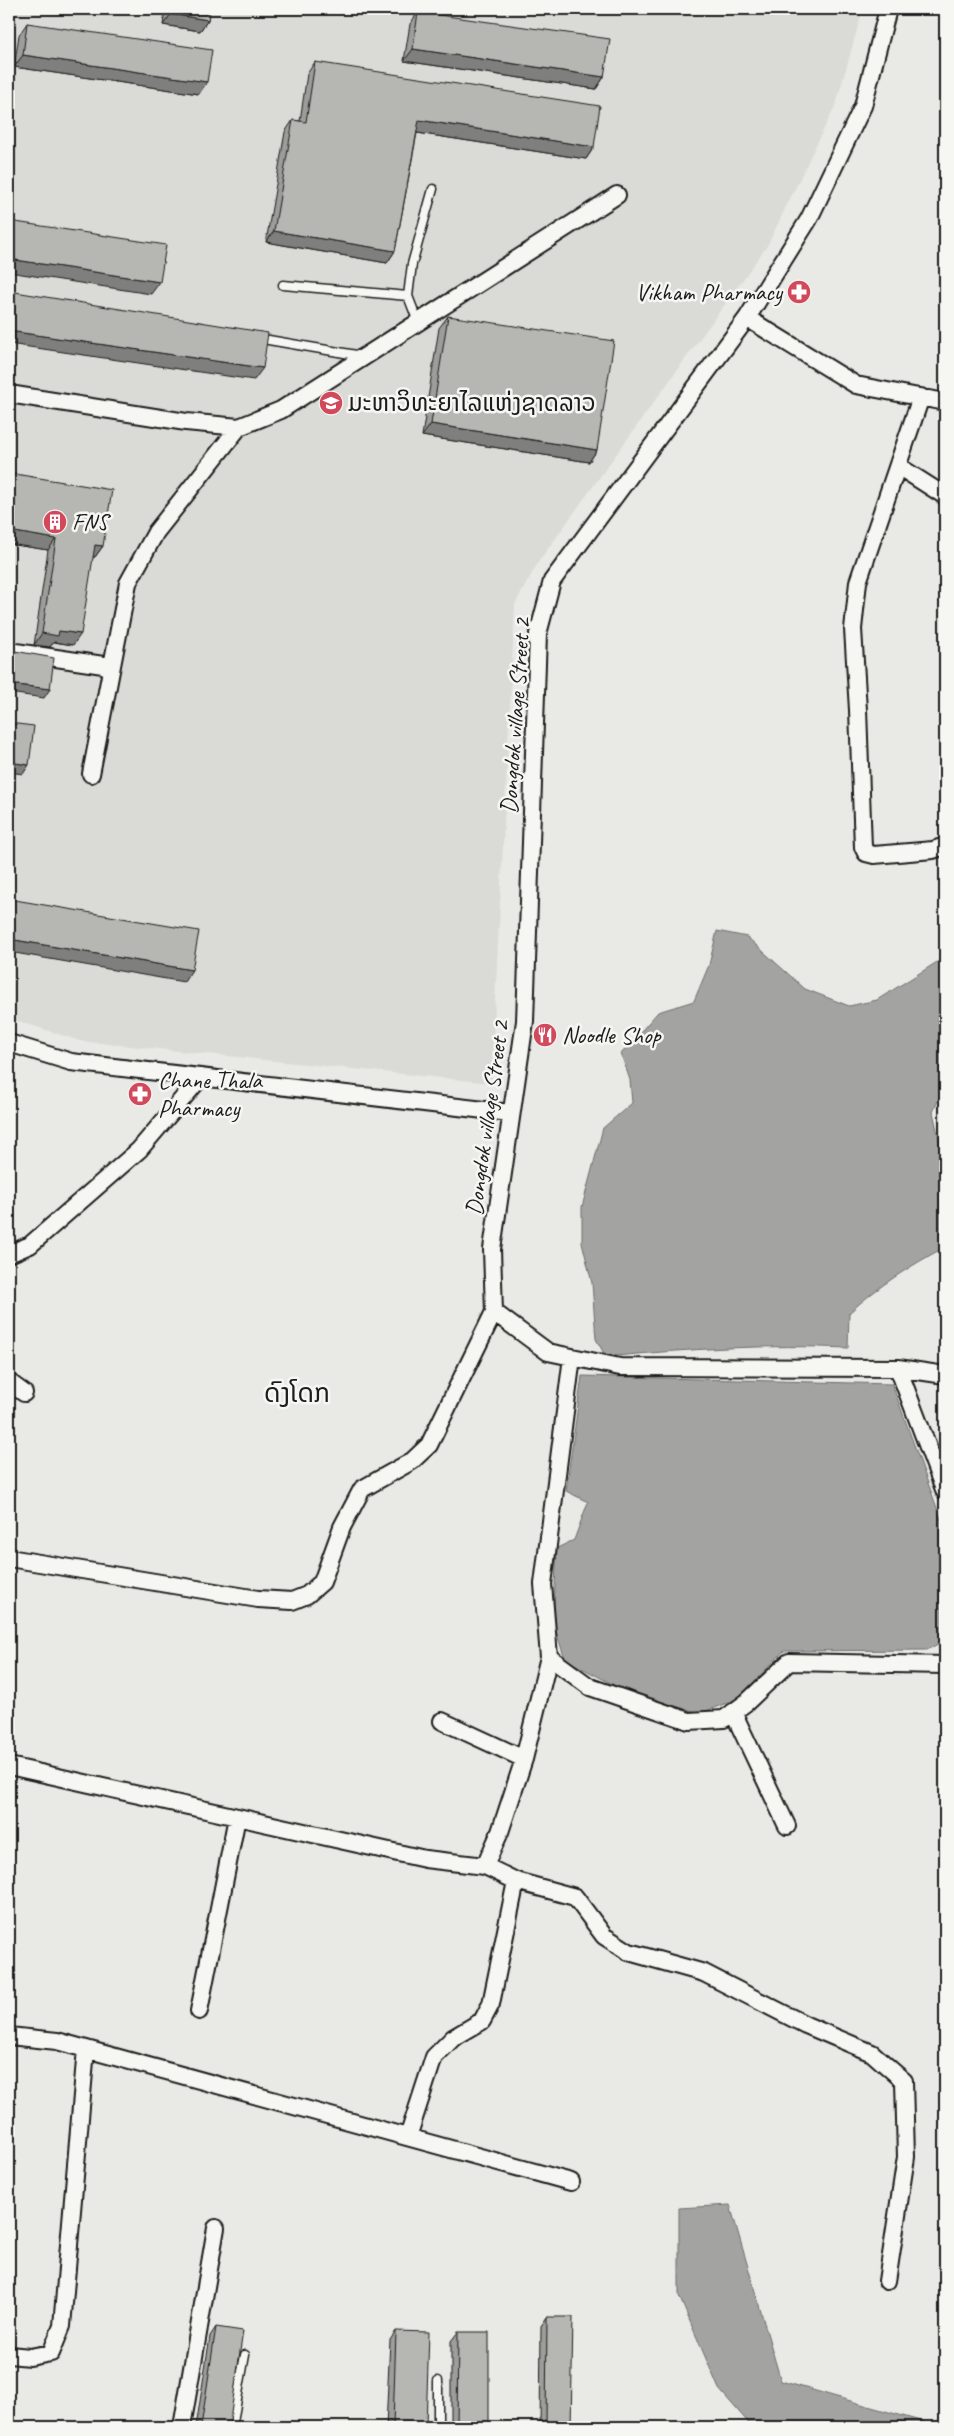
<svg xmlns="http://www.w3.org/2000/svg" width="954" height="2436" font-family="Caveat,'Noto Sans Lao',sans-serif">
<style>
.built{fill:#dadad6}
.water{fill:#a3a3a1;stroke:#6d6d6c}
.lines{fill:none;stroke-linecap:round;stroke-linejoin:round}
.lane-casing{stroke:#1c1c1c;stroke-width:11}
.street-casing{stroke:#1c1c1c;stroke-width:20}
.lane{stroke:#f6f6f2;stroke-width:8}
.street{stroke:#f6f6f2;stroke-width:16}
.wall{fill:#9d9d9a;stroke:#1c1c1c}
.shaded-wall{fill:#7f7f7d;stroke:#1c1c1c}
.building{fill:#b6b6b3;stroke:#1c1c1c}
.labels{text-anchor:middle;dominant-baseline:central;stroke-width:5;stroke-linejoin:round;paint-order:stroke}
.poi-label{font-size:24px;fill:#1c1c1c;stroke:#f6f6f2;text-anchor:start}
.street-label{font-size:24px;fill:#1c1c1c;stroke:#f6f6f2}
.quarter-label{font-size:26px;fill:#1c1c1c;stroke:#f6f6f2}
</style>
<rect width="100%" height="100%" fill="#e9e9e5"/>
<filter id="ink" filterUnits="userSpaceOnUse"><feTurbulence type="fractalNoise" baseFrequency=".02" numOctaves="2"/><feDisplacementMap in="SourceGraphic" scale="10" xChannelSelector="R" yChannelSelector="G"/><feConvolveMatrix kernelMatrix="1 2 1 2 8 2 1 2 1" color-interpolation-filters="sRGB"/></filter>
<g filter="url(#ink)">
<path class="built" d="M9,9H863L836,104L767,246L539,561L515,604L491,1083L80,1041L9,1018Z"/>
<path class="water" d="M717,931L747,937L805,989L849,1006L877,1000L945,957V1085L933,1112L945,1166V1247C910,1266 878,1286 849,1313L848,1348C767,1344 687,1349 606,1357L596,1339L592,1283L582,1242V1207L603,1128L632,1103L630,1080L621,1054L658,1012L694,1001L709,965Z
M582,1376L892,1384L945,1530V1640L927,1650L784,1651L737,1699L701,1713L633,1695L565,1659L553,1622L557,1548L574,1540L588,1502L566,1491Z
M730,2205L781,2381L941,2427H752L719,2389L679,2296V2208Z"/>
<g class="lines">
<g class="lane-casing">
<path id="lane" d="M283,285L408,296
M418,322L408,296L412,264L433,189
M257,338L362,356
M232,2427L245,2355
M438,2427V2381"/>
</g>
<g class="street-casing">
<path id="street" d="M747,318L856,385L945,402
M9,394L186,422L239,427L281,410L617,195
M921,397L858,582L853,629L858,710L863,847L866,853L874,855L933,850L945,846
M898,466L945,496
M9,651L110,666
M91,774L128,583L156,532L239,427
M9,1043L71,1062L510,1113
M9,1254L30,1245L139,1150L201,1077
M494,1312L492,1249L525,1021L538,634L552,581L747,318L809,219L863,106L888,9
M494,1312L548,1352L620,1367L898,1368L945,1375
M572,1357L543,1584L549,1657L524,1759L500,1832L485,1866L516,1881L575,1897L604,1936L629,1952L704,1973L806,2025L872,2053L904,2081L906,2157L887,2281
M898,1368L945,1492
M9,1382L24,1393
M9,1558L258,1599L292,1601L307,1595L322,1582L342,1527L362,1489L412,1461L429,1445L494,1312
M549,1657L590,1687L689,1721L724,1719L747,1702L789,1662L945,1665
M733,1712L787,1826
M442,1721L524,1759
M9,1766L425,1859L485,1866
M199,2011L237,1817
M9,2036L57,2041L571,2182
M408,2137L434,2057L453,2038L482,2021L491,2004L516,1881
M9,2355L30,2357L51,2353L62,2326L86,2049
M182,2427L216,2228"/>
</g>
<use href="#lane" class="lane"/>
<use href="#street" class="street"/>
</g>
<path class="wall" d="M156,9H210L208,20L200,31L163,25L165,10Z
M418,12L604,77L596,89L404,61L410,24Z
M27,23L199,94L14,67L19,35Z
M315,62L594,147L586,159L417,133L395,251L387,263L266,242L285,132L293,120L300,121L307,74Z
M448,316L597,450L589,462L422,436L439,328Z
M9,473L103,546L95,557H93L73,645L54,642L50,647L34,645L48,550L9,544Z
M547,2317L571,2427H540L541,2326Z
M216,2327L229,2427H196L210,2336Z
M396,2331L426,2427H386L390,2340Z
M458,2332L489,2427H451V2341Z"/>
<path class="shaded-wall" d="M171,14L208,20L200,31L163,25Z
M413,49L604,77L596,89L404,61Z
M23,55L207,82L199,94L14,67Z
M419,120L594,147L586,159L411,132Z
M274,231L395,251L387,263L266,242Z
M9,259L160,282L151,294L9,272Z
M9,331L263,368L254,380L9,344Z
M431,424L597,450L589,462L422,436Z
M9,531L56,539L48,550L9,544Z
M95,545L103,546L95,557L87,556Z
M59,631L81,634L73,645L54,642L50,647L34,645L42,633Z
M9,684L50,689L44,698L9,693Z
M9,762L29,765L23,774L9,772Z
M9,939L192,970L184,982L9,952Z"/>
<path class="building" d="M171,9H210L208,20L171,14Z
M418,12L610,39L604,77L413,49Z
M27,23L212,50L207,82L23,55Z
M315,62L600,106L594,147L419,120L395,251L274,231L293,120L306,122Z
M9,221L166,245L160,282L9,259Z
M9,291L268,333L263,368L9,331Z
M448,316L614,341L597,450L431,424Z
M9,473L112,490L103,546L95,545L81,634L59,631L58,636L42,633L56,539L9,531Z
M9,650L54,658L50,689L9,684Z
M9,723L34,726L29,765L9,762Z
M9,899L199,931L192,970L9,939Z
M547,2317H573L571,2427H546Z
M216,2327L243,2331L229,2427H201Z
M396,2331L429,2332L426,2427H393Z
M458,2332H489V2427H457Z"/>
</g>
<defs>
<g id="pharmacy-disc" transform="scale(1.25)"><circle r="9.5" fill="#d1495b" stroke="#f6f6f2"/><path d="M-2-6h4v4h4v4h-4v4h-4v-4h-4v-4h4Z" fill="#fff"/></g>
<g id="university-disc" transform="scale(1.25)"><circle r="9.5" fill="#d1495b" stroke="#f6f6f2"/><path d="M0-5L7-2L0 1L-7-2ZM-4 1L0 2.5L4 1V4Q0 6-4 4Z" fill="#fff"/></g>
<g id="building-disc" transform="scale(1.25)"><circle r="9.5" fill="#d1495b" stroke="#f6f6f2"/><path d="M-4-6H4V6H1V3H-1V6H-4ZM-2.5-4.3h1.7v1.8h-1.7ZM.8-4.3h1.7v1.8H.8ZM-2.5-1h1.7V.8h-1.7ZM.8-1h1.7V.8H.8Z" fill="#fff"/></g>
<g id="restaurant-disc" transform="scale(1.25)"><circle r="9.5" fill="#d1495b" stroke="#f6f6f2"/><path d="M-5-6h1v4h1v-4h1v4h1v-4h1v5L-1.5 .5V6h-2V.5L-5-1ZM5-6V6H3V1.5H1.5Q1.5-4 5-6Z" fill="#fff"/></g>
</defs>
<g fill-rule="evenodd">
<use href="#pharmacy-disc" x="799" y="292"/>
<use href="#university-disc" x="331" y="403"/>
<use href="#building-disc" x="55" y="522"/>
<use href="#restaurant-disc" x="545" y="1035"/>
<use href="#pharmacy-disc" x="140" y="1094"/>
</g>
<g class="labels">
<g class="poi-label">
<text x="782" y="292" text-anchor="end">Vikham Pharmacy</text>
<text x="348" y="403">ມະຫາວິທະຍາໄລແຫ່ງຊາດລາວ</text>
<text x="72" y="522">FNS</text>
<text x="562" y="1035">Noodle Shop</text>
<text x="158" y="1080">Chane Thala<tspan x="158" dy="28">Pharmacy</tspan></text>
</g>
<g class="street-label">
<text transform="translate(515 716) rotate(-86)">Dongdok village Street 2</text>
<text transform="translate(487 1118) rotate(-82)">Dongdok village Street 2</text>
</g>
<g class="quarter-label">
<text x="297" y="1393">ດົງໂດກ</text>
</g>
</g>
<rect width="954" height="2436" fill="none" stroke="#f6f6f2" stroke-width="30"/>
<rect x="15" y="15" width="924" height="2406" fill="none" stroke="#1c1c1c" stroke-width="2" filter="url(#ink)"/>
</svg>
